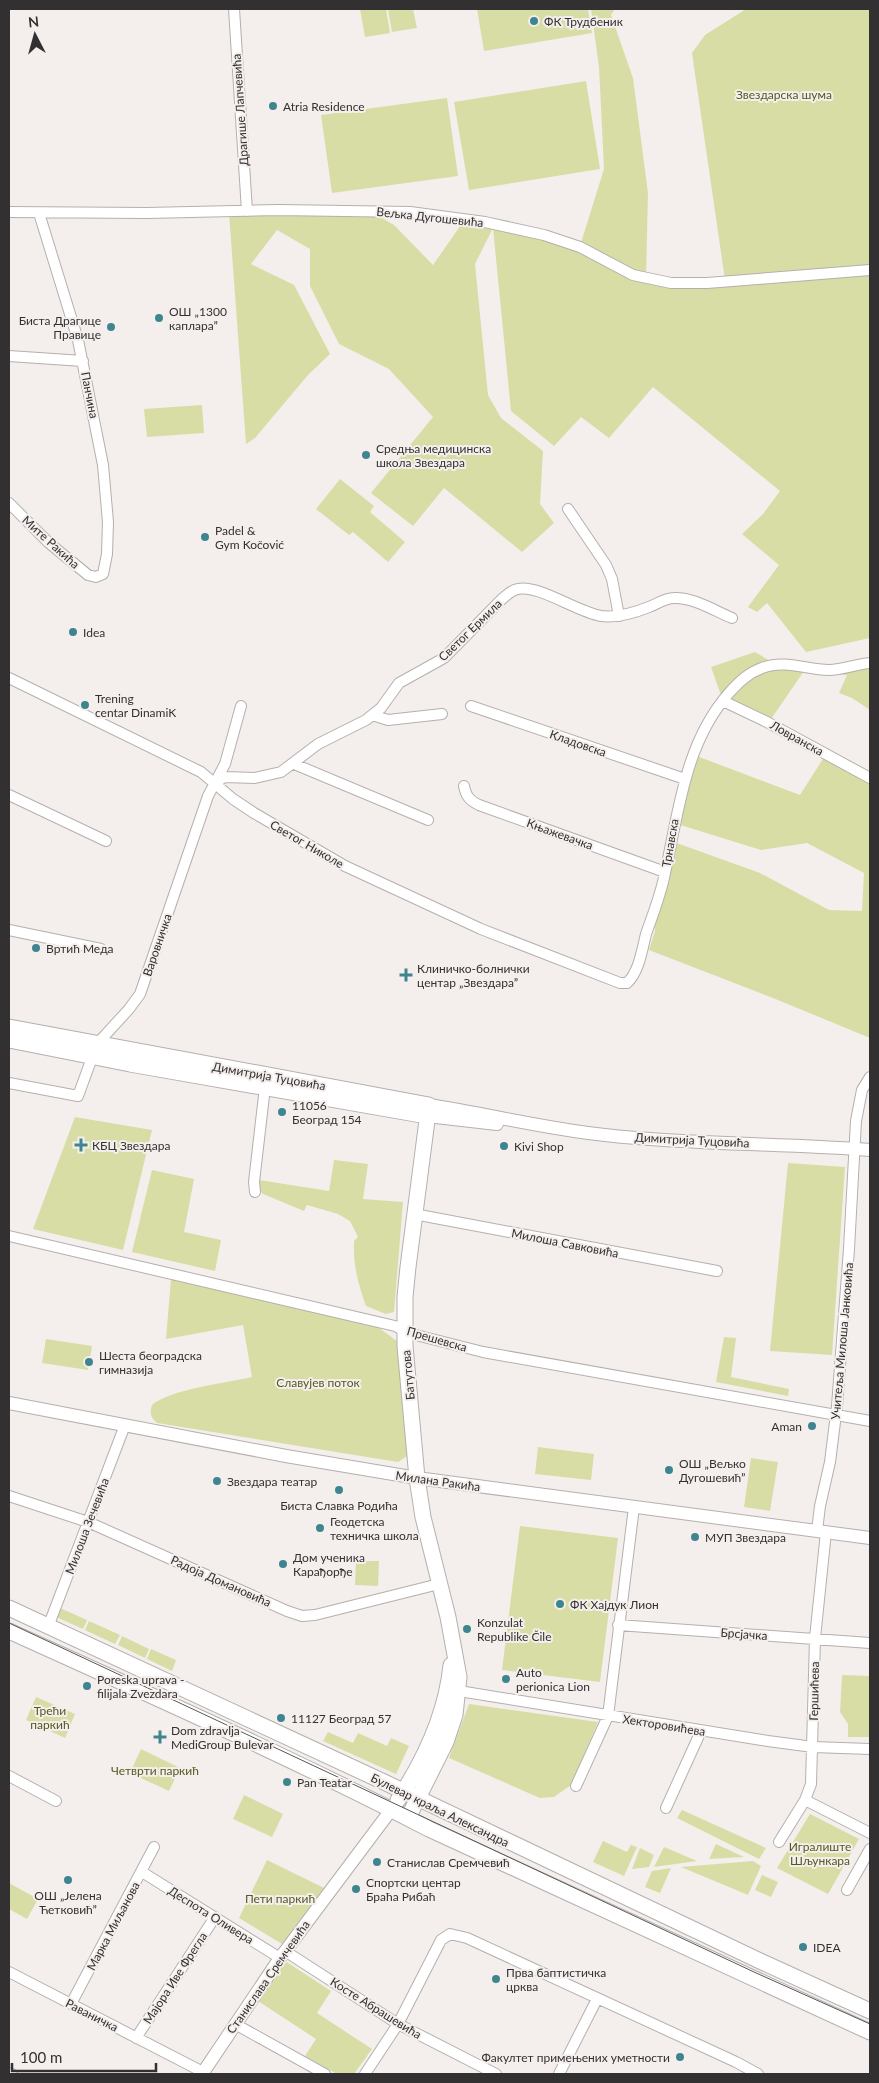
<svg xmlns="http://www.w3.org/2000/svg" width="879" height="2083" font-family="Lato,sans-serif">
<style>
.green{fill:#d8dda5}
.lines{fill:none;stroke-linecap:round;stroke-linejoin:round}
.minor-casing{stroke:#b4b0ad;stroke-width:12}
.tertiary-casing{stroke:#b4b0ad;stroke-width:14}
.secondary-casing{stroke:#b4b0ad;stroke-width:17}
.minor{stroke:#fff;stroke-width:10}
.tertiary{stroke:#fff;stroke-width:12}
.secondary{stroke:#fff;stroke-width:15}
.tram{stroke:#585555;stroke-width:1}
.poi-dot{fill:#3f858f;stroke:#f4efec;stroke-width:2}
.labels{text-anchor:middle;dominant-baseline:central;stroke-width:4;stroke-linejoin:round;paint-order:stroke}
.poi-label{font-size:12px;fill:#323030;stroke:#f4efec;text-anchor:start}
.park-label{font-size:12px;fill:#55581f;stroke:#f4efec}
.street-label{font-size:12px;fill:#323030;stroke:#f4efec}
</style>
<rect width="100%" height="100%" fill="#f4efec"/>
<path class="green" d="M360,9H386L390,33L365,37Z
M388,9H413L417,28L392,32Z
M477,9H588L592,33L484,51Z
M591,9H615L611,15L633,78L648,193L646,278L725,280L692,53L705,35L746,9H870V638L806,652L767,603L757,612L748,607L779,565L742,534L763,514L780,491L653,387L609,438L581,417L554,446L511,411L493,228L475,264L488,395L501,418L543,451L540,504L554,523L522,552L444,488L413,526L371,493L433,417L389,369L339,344L310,286V249L277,230L251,264L294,285L330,354L308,375L255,438L246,444L229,213L375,214L394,225L433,265L465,219L580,246L604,169L599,67Z
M586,81L600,169L469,190L454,102Z
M447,98L458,176L332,193L321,115Z
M202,405L204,433L147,437L144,409Z
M340,479L374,506L370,512L405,542L388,562L353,532L349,535L316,509Z
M755,652L777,665L827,670L870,663V710L852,698L839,693L847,675L804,671L769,722L870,778V1038L773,998L649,950L655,931L654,913L671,841L760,873L829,910L862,911L864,873L807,843L761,850L674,823L694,755L800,795L826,754L723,701L711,667Z
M75,1117L152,1130L123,1250L33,1229Z
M334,1160L368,1164L363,1199L403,1202L394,1312L386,1314L366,1306C358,1284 353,1265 354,1241L358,1237L350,1221L338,1214L307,1205L304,1211L263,1194L259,1189V1180L329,1191Z
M788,1163L845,1167L832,1355L770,1351Z
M152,1170L194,1179L184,1232L221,1240L215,1271L132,1252Z
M171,1279L379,1328L397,1341L407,1456L398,1462L157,1423C151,1418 149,1413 152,1405C171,1389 226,1383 252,1377L243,1325L166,1339Z
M724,1337L736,1338L731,1377L789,1389L788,1396L716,1382Z
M46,1339L92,1346L88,1370L42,1363Z
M538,1447L594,1454L591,1480L535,1474Z
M751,1458L778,1462L770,1511L744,1507Z
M520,1526L618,1538L600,1682L502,1670Z
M356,1561H379L378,1586L355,1585Z
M60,1608L87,1620L83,1629L56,1617Z
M89,1621L120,1635L115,1644L85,1630Z
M122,1636L149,1649L145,1658L118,1645Z
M151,1649L176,1660L172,1671L147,1659Z
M842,1675L870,1676V1737H848V1724L840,1712Z
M36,1697L75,1714L65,1738L26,1720Z
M469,1704L598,1722L571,1785L554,1797L540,1798L449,1758Z
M328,1732L353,1743L358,1733L387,1746L391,1738L409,1746L396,1774L323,1741Z
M141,1749L180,1768L169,1791L130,1773Z
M244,1795L283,1814L272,1837L233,1819Z
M682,1810L766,1848L759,1859L677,1818Z
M810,1814L859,1839L828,1894L777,1868Z
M603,1841L627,1852L631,1845L637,1847L624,1876L593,1862Z
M716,1844L744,1857L709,1859Z
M664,1847L697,1861L654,1867Z
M640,1848L654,1855L649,1867L632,1869Z
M267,1860L324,1888L282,1944L239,1918Z
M753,1861L761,1866L748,1895L681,1867Z
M671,1868L660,1893L645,1887L652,1871Z
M762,1875L778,1882L771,1897L755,1890Z
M9,1883L38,1899L27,1919L9,1909Z
M282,1959L331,1991L317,2013L372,2049L354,2074H337L305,2056L316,2039L255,1999Z"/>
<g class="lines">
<g class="minor-casing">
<path id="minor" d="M234,9L247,211
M9,212L147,213L279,210L410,212L485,222L544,235L580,247L633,275L671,283H707L870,270
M9,356L83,361
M9,503L49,543L88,575L96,577L103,574L107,554L108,522L103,465L78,340L39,213
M568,509L606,565L612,579L619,616
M9,678L201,772L233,799L254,813L345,866L481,929L620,983H627C639,972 642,950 646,934C653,914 661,894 665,873C679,810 685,743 729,693C739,682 748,673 762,668C786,659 806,670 829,670C843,670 856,664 870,663
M723,701L765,721L870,778
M471,706L685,779
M372,715L388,720L442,714
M294,764L428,820
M216,782L225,777L255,778L281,772L318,744L366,720L381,708L399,683L444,658L502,599C507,595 511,590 518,589C538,584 577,612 601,616C617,618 634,613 649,607C657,604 665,598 674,598C693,597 715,611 732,618
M464,786C466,796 469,800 479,805L665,872
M9,795L106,841
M9,930L101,949
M9,1083L78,1096L97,1044L129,1009L140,994L208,796L225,764L241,706
M255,1192L254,1182L265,1087
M414,1214L717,1271
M9,1236L395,1326L412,1334L483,1352L870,1421
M9,1496L88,1522L287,1611L302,1616L315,1615L439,1584
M817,1531L820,1506L830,1462L837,1406L849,1249L856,1121L862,1090L870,1077
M618,1625L870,1643
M48,1627L125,1425
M459,1691L768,1741L813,1747L870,1749
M9,1776L56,1801
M576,1786L608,1716L634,1507
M805,1800L870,1833
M666,1808L701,1731
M779,1842L805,1800L811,1784L815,1638L826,1532
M142,1872L280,1958
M847,1890L870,1849
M285,1951L398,2024L496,2074
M9,1972L203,2072
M71,2004L154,1847
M235,2024L325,2074
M136,2038L215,1917
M9,2073L12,2074
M365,2074L398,2024L441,1940L450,1934L467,1938L736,2062L758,2074
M559,2074L597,1999"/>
</g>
<g class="tertiary-casing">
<path id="tertiary" d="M429,1105C488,1114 545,1129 605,1135C693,1145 782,1143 870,1150
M427,1116L497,1124
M9,1403L286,1456L417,1478L870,1538
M202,2074L280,1958L391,1810"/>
</g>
<g class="secondary-casing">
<path id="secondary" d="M9,1027L429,1105L408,1267L405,1297V1346L417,1478L423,1517L448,1617L459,1677L455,1715L446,1742L408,1818
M9,1040L130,1064L427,1116
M9,1608L384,1782L760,1961L870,2011
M9,1631C150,1695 292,1758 429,1829L870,2032
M398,1800C425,1759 446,1715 451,1665"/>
</g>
<use href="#minor" class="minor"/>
<use href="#tertiary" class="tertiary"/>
<use href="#secondary" class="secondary"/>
<path class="tram" d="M9,1623L754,1972L870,2024"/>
</g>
<g class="poi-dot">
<circle cx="534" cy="21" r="5"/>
<circle cx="273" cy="106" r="5"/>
<circle cx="159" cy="318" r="5"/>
<circle cx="111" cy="327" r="5"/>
<circle cx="366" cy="455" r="5"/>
<circle cx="205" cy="537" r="5"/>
<circle cx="73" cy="632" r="5"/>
<circle cx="85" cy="705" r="5"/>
<circle cx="36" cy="948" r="5"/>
<path d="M403.5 967.5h5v5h5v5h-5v5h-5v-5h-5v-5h5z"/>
<circle cx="282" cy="1112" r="5"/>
<path d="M78.5 1137.5h5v5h5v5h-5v5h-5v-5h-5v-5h5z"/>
<circle cx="504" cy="1146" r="5"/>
<circle cx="89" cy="1362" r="5"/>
<circle cx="812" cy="1426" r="5"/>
<circle cx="669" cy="1470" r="5"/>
<circle cx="217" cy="1481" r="5"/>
<circle cx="339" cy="1490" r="5"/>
<circle cx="320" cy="1528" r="5"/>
<circle cx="695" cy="1537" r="5"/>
<circle cx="283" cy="1564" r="5"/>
<circle cx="560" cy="1604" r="5"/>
<circle cx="467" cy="1629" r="5"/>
<circle cx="506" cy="1679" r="5"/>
<circle cx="87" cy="1686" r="5"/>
<circle cx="281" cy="1718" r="5"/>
<path d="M157.5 1729.5h5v5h5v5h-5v5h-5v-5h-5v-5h5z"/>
<circle cx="287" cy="1782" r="5"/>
<circle cx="377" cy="1862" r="5"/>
<circle cx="68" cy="1880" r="5"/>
<circle cx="356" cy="1889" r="5"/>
<circle cx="803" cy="1947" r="5"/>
<circle cx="496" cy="1979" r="5"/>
<circle cx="680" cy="2057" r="5"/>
</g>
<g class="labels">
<g class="poi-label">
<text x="544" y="21">ФК Трудбеник</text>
<text x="283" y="106">Atria Residence</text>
<text x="169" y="311">ОШ „1300<tspan x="169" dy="14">каплара”</tspan></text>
<text x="101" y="320" text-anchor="end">Биста Драгице<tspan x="101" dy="14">Правице</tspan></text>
<text x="376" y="448">Средња медицинска<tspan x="376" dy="14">школа Звездара</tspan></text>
<text x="215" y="530">Padel &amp;<tspan x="215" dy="14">Gym Kočović</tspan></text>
<text x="83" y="632">Idea</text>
<text x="95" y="698">Trening<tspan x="95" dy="14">centar DinamiK</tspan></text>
<text x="46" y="948">Вртић Меда</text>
<text x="417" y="968">Клиничко-болнички<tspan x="417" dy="14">центар „Звездара”</tspan></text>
<text x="292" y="1105">11056<tspan x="292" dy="14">Београд 154</tspan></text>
<text x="92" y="1145">КБЦ Звездара</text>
<text x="514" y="1146">Kivi Shop</text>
<text x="99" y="1355">Шеста београдска<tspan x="99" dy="14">гимназија</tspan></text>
<text x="802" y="1426" text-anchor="end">Aman</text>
<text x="679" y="1463">ОШ „Вељко<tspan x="679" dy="14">Дугошевић”</tspan></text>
<text x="227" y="1481">Звездара театар</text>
<text x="339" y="1505" text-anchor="middle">Биста Славка Родића</text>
<text x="330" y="1521">Геодетска<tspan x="330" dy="14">техничка школа</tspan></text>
<text x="705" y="1537">МУП Звездара</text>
<text x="293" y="1557">Дом ученика<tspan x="293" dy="14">Карађорђе</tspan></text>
<text x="570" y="1604">ФК Хајдук Лион</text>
<text x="477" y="1622">Konzulat<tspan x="477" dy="14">Republike Čile</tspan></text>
<text x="516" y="1672">Auto<tspan x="516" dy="14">perionica Lion</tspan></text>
<text x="97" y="1679">Poreska uprava -<tspan x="97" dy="14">filijala Zvezdara</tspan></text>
<text x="291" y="1718">11127 Београд 57</text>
<text x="171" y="1730">Dom zdravlja<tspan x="171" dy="14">MediGroup Bulevar</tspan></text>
<text x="297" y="1782">Pan Teatar</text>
<text x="387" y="1862">Станислав Сремчевић</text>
<text x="366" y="1882">Спортски центар<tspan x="366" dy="14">Браћа Рибаћ</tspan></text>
<text x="68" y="1895" text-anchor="middle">ОШ „Јелена<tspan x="68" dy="14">Ћетковић”</tspan></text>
<text x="813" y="1947">IDEA</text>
<text x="506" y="1972">Прва баптистичка<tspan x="506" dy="14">црква</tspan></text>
<text x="670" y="2057" text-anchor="end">Факултет примењених уметности</text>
</g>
<g class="park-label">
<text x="784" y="94">Звездарска шума</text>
<text x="318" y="1382">Славујев поток</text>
<text x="50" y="1710">Трећи<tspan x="50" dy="14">паркић</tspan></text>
<text x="155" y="1770">Четврти паркић</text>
<text x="820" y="1846">Игралиште<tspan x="820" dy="14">Шљункара</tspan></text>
<text x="280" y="1898">Пети паркић</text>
</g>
<g class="street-label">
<text transform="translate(240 110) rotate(-94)">Драгише Лапчевића</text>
<text transform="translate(430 217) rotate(6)">Вељка Дугошевића</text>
<text transform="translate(90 395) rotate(79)">Панчина</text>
<text transform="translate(51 542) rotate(42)">Мите Ракића</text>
<text transform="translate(470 630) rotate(-44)">Светог Ермила</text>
<text transform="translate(797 738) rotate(29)">Ловранска</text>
<text transform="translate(578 743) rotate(19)">Кладовска</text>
<text transform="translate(560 834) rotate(20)">Књажевачка</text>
<text transform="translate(670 843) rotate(-80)">Трнавска</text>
<text transform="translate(307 844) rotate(30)">Светог Николе</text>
<text transform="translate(157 945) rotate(-71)">Варовничка</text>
<text transform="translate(269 1076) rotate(10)">Димитрија Туцовића</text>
<text transform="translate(692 1140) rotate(3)">Димитрија Туцовића</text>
<text transform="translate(565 1243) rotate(11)">Милоша Савковића</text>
<text transform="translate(437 1339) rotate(16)">Прешевска</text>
<text transform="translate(842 1341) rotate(-85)">Учитеља Милоша Јанковића</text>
<text transform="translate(408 1375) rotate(-95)">Батутова</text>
<text transform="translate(438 1481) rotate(8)">Милана Ракића</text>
<text transform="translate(87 1526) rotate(-69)">Милоша Зечевића</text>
<text transform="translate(221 1581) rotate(24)">Радоја Домановића</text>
<text transform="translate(744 1634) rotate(4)">Брсјачка</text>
<text transform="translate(814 1691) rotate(-89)">Гершићева</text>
<text transform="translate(664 1725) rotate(9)">Хекторовићева</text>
<text transform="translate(440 1810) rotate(26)">Булевар краља Александра</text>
<text transform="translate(211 1915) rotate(32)">Деспота Оливера</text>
<text transform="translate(113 1926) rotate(-62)">Марка Миљанова</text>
<text transform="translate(268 1977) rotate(-55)">Станислава Сремчевића</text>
<text transform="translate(175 1978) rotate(-57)">Мајора Иве Фрегла</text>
<text transform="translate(376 2008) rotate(32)">Косте Абрашевића</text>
<text transform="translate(92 2015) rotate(27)">Раваничка</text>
</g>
</g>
<rect width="879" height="2083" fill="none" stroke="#323030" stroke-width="20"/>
<g transform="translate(35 35) rotate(354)" stroke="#f4efec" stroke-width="4" paint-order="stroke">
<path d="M0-4L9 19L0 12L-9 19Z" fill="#323030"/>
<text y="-8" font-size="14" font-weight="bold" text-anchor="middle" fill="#323030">N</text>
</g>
<path d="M12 2063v8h144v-8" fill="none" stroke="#323030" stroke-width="2.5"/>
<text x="20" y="2063" font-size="15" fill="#323030" stroke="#f4efec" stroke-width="4" paint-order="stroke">100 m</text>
</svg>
